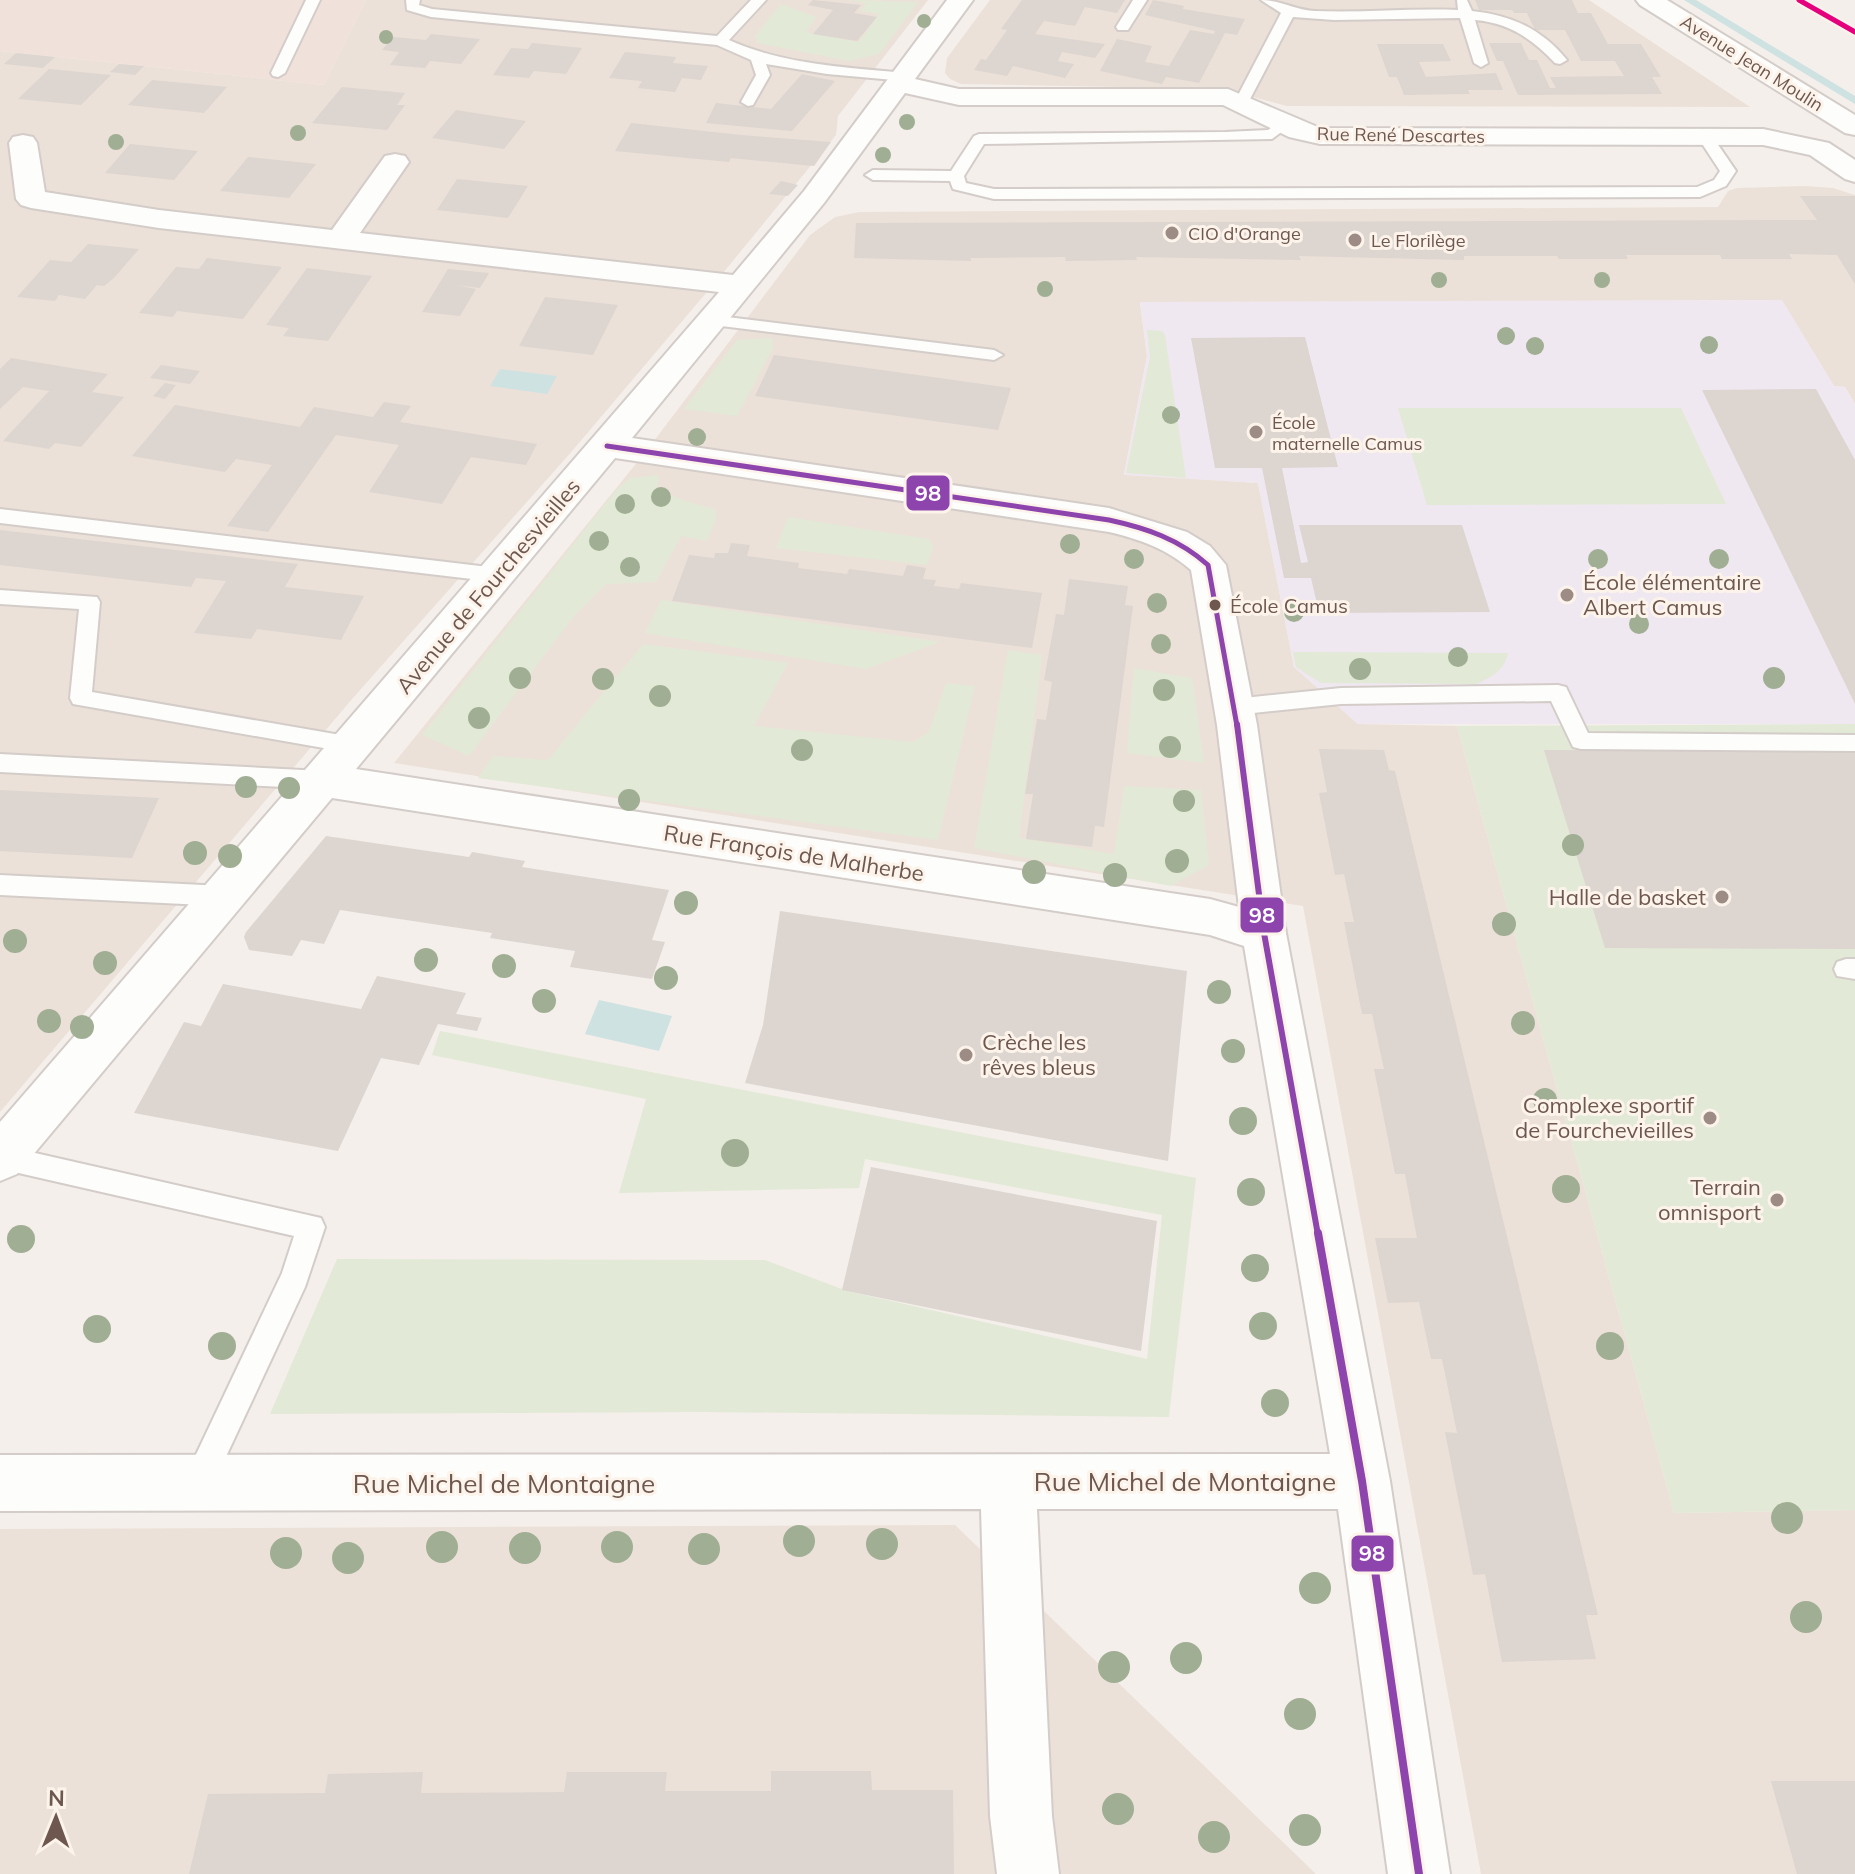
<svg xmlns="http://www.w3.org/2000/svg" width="1855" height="1874" font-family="Mulish,sans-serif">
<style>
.residential{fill:#ece1d8}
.commercial{fill:#f1e1db}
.education{fill:#f0e8f0}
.green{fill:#e2e9d6}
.water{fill:#cee2e2}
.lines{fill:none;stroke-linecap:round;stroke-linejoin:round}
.stream{fill:#cee2e2;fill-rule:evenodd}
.building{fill:#ddd5d0}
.service-casing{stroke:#d3ccc8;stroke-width:4}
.minor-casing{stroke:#d3ccc8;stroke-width:4}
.tertiary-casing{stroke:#d3ccc8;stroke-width:4}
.service{fill:#fdfdfc;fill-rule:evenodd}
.minor{fill:#fdfdfc;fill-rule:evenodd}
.tertiary{fill:#fdfdfc;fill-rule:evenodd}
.bus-1-far2-casing{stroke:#fcf4eb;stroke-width:10}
.bus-1-far1-casing{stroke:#fcf4eb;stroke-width:12}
.bus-1-casing{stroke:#fcf4eb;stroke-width:14}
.bus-1-far2{stroke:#8e44ad;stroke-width:5}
.bus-1-far1{stroke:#8e44ad;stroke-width:6}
.bus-1{stroke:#8e44ad;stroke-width:8}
.rail-1-casing{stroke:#fcf4eb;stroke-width:9}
.rail-1{stroke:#e5007d;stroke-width:5}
.tree{fill:#a0ae93}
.poi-dot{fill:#9d8c85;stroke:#fcf4eb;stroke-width:3}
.bus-dot{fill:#6e574e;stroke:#fcf4eb;stroke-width:3}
.labels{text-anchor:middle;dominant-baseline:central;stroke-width:6;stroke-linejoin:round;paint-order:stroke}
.far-street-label{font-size:18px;fill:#6e574e;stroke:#fcf4eb}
.far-poi-label{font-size:18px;fill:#6e574e;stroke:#fcf4eb;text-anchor:start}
.bus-label{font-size:20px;fill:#6e574e;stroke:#fcf4eb;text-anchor:start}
.poi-label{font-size:22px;fill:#6e574e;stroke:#fcf4eb;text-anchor:end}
.street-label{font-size:22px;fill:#6e574e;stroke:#fcf4eb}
.near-street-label{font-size:26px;fill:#6e574e;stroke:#fcf4eb}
.line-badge{stroke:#fcf4eb;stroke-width:3}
.badge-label{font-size:22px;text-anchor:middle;font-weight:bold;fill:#fff}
</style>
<rect width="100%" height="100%" fill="#f4efea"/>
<path class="residential" d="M366,0H928L838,116L836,135L723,273L573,450L353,698L0,1112V51L324,85Z
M990,0H1589L1750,107L1287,106L1223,89L961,84L950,79L945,73L947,58Z
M1805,186L1833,188L1855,195V404L1845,387L1834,386L1781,300L1140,303L1147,356L1124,474L1258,483L1294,667L1358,724L1457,726L1674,1513L1855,1510V1874H1481L1303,906L394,763L647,450L810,235L835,217L859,212L1718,207L1728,191L1737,188Z
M955,1525L1316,1874H0V1529Z"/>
<path class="commercial" d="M0,0H366L324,85L0,51Z"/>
<path class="education" d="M1782,300L1834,386L1845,387L1855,404V724H1358L1294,667L1258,483L1124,475L1147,356L1140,302Z"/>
<path class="green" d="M846,0L918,2L879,54L849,61L758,43L755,36L781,4L816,17L806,32L859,42L879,14L860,11L866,3Z
M1147,330L1162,331L1165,335L1186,478L1126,473L1150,357Z
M772,338L773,348L737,416L684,409L737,340Z
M1398,408H1681L1726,504L1427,505Z
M659,475L657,489L685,501L715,509L716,518L707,541L681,536L656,582L606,584L573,617L469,756L422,735L616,490L630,478Z
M788,517L929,539L933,546L927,565L776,548Z
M661,600L941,642L866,669L645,633Z
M643,644L788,663L754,726L913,742L929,732L946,683L975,686L938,840L478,778L493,756L548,760Z
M1008,650L1042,655L1019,838L1114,854L1124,786L1201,790L1209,865L1171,886L974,848Z
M1293,652L1508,653C1504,671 1492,677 1476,684L1321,683L1296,667Z
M1134,668L1192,678L1204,763L1127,753Z
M1855,724V1510L1674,1513L1457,726Z
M440,1031L1196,1178L1169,1417L705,1412L270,1414L337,1259L765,1260L847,1291L1147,1359L1162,1215L865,1159L859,1188L619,1193L646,1099L432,1055Z"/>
<path class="water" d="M500,369L557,376L547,394L490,386Z
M599,1000L672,1016L659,1051L585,1034Z"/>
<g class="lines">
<path class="stream" d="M1684,0H1696L1855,96V104Z"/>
</g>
<path class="building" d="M813,0L861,5L854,13L877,17L857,41L813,34L833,10L808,5Z
M1022,0H1125L1117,13L1085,7L1075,26L1044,21L1035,34L1105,44L1095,58L1062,52L1058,61L1074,64L1065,78L1013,66L1007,76L974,70L981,59L986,60L1007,30L1001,29Z
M1153,0L1184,6L1183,9L1245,19L1237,35L1225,33L1199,83L1166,77L1162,84L1100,71L1117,39L1152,46L1145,62L1169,66L1190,30L1214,34L1215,31L1145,15Z
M1475,0H1572L1578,13H1591L1608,44H1641L1661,77H1652L1662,94L1518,95L1503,61H1497L1489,43H1521L1529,60H1537L1550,88H1556L1550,77L1624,76L1615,61H1581L1565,30H1535L1527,13H1514L1512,10H1479Z
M431,34L480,39L461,64L430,61L425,68L390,65L399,52L382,50L393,37L426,40Z
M532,43L582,48L566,74L534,71L529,78L493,75L511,48L528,49Z
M1377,44H1443L1451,61L1419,62L1426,77L1496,73L1503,90H1468L1470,94L1404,95L1397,77H1389Z
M625,52L676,57L673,63L708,66L701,80L682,78L675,92L638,88L642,81L609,78Z
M16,53L55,57L43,68L4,64Z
M119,64L144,66L135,75L110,72Z
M49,69L111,75L81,105L18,99Z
M802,74L835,81L792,131L706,123L716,103L771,109Z
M152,80L227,87L204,113L128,105Z
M342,87L405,93L397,105H405L387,130L312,123Z
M456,110L526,121L504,149L432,138Z
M631,123L741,135L831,142L814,166L731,158L729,162L615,151Z
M130,144L198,151L174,180L105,173Z
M248,157L316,164L289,198L220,191Z
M457,179L528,186L508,218L437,210Z
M781,181L798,185L788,196L769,194Z
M1800,196H1855V284L1837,255L1789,254L1792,259H1722L1720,255H1626L1628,259H1559L1557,256H1464V260L1299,256L1301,260L1136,257L1137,260L1066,261L1065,257L971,258V261L854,258L856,223L1817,220Z
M88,244L139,249L114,278L104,286L97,285L85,299L59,295L55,301L17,297L50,260L71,262Z
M207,258L282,267L243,319L177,311L173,317L139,313L176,267L199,269Z
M307,268L372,276L328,341L283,336L289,328L266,325Z
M448,269L489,273L480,288L456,285L476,289L460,316L422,312Z
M545,297L618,305L593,355L519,346Z
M1305,337L1338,467L1282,468L1301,563L1308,562L1299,525H1462L1490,612L1319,613L1311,578H1284L1262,468H1215L1191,338Z
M774,355L1011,388L998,430L755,396Z
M11,358L108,374L92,392L124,397L81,447L55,443L49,449L3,441L49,391L23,387L0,409V369Z
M161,365L200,371L190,384L150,378Z
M165,383L176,385L165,399L153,396Z
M1816,389L1855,460V704L1702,390Z
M384,402L411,406L400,422L537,444L526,465L471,457L442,504L369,492L399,445L336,435L268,532L227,526L272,465L236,459L225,472L132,456L175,405L300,427L314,407L373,417Z
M0,530L298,564L285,587L364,596L341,640L257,629L251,639L194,633L226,581L196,578L191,587L0,565Z
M731,543L750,545L747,556L799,563L798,568L847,574L849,569L903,576L907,565L926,568L923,579L936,580L934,586L959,589L961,583L1042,593L1032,648L672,601L689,555L714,558L715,553H728Z
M1069,579L1128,586L1125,605L1133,606L1104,827L1095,826L1092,847L1026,839L1033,794H1025L1037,719L1046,720L1052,682L1044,680L1056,614L1064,615Z
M1319,749L1384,750L1389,770L1395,771L1598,1615H1586L1596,1659L1502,1662L1485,1574L1473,1575L1445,1432L1457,1433L1442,1359H1431L1419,1302L1388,1303L1375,1238H1417L1405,1174H1395L1374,1069H1384L1372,1014H1362L1344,922H1354L1344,874L1335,875L1319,793L1327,792Z
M1544,750L1855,751V949L1605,948Z
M0,790L159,798L132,858L0,851Z
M326,836L469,857L472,852L525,861L522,867L669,890L652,940L665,942L652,979L570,967L575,951L490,938L492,933L340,910L324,944L301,940L292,956L249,950L244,937L246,932Z
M780,911L1187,971L1168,1161L745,1083L763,1025Z
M377,976L466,993L456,1014L482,1018L477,1031L438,1024L419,1065L381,1058L338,1151L134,1113L184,1022L201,1026L223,984L361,1009Z
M871,1167L1157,1221L1141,1351L842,1290Z
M771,1771H871L872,1790H953L954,1874H189L208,1794L325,1793L328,1774L423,1772L421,1793L564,1792L567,1772H667L665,1791H771Z
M1771,1781H1855V1874H1797Z"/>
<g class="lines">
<g class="service-casing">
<path id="service" d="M306,0H320L285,73L278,77L273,76L271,73Z
M406,0H420L419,5L432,9L717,36L751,0H766L729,40C784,65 845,67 905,73L912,77L905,81L827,74L766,64L770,75L753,105L748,106L741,102L756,75L751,60L717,45L431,17L407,10Z
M1133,0H1147L1128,30H1118L1116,27Z
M1261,0C1281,0 1295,10 1315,11C1362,13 1410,8 1458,10L1457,0H1467L1472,11C1511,15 1542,29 1567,60L1560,64L1555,63C1531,38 1509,23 1475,20L1488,63L1481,67L1474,63L1460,18L1334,20L1293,17L1249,101L1242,105L1235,101L1281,13Z
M1284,119L1292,124L1272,139L984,144L964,176L966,183L994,189L1697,187L1714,180L1720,171L1697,136L1705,131L1710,133L1736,171L1726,186L1700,197L994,199L953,189L950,181L873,180L865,175L873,170L951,171L974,136L979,134L1225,132L1268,130Z
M711,315L994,350L1003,355L994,360L705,324L702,320L705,316Z
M0,509L497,568L507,575L497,582L0,523Z
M0,590L97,597L100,602L92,692L352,737L360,739L363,745L360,751L352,753L73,704L70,698L79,609L0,604Z
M1558,685L1566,687L1588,733L1855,735V751L1581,749L1573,747L1551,701L1341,704L1234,715L1226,713L1223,707L1226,701L1234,699L1341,688Z
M0,754L322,771L330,774L333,780L330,786L322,789L0,772Z
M0,875L224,886L232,889L236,896L232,903L224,906L0,895Z
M1846,959H1855V979L1837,976L1834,969L1837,962Z
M0,1145L321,1218L325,1227L305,1287L209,1493L198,1497L187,1493L183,1482L282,1273L294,1236L1,1169Z"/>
</g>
<g class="minor-casing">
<path id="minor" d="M947,0H973L915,79L959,89H1228L1320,128L1763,129L1829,143L1855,160V182L1845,179L1810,155L1763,145L1320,144L1289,137L1223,105H959L905,93L824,203L632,438L1109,508L1187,532L1210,546L1226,565L1257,725L1286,933L1390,1481L1450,1874H1388L1338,1509H1037L1052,1816L1059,1874H997L990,1816L981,1509L0,1511V1455L1330,1454L1244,946L1210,935L332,798L17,1174L0,1181V1122L719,292L159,228L31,208L21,205L16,199L9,143L13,137L23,135L33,137L37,143L45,192L159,210L332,230L385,156L395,154L405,156L409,162L360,233L733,275L804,191ZM615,458L1109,532C1139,539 1167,549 1191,570L1217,725L1239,907L1210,899L356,769Z"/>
</g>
<g class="tertiary-casing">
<path id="tertiary" d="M1636,0H1667L1855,115V135L1845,133L1640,5Z"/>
</g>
<use href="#service" class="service"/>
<use href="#minor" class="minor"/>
<use href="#tertiary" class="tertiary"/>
<g class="bus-1-far2-casing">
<path id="bus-1-far2" d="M607,446L1109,520C1146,528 1179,539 1208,565L1237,726"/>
</g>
<g class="bus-1-far1-casing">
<path id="bus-1-far1" d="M1237,724L1264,933L1318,1235"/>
</g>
<g class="bus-1-casing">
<path id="bus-1" d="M1318,1233L1362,1481L1419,1874"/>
</g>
<use href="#bus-1-far2" class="bus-1-far2"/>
<use href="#bus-1-far1" class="bus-1-far1"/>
<use href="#bus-1" class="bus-1"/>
<g class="rail-1-casing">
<path id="rail-1" d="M1799,0L1855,32"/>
</g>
<use href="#rail-1" class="rail-1"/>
</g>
<g class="tree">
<circle cx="924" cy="21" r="7"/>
<circle cx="386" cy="37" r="7"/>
<circle cx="907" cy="122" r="8"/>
<circle cx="298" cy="133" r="8"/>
<circle cx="116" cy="142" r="8"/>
<circle cx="883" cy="155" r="8"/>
<circle cx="1439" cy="280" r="8"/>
<circle cx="1602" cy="280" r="8"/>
<circle cx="1045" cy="289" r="8"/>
<circle cx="1506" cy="336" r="9"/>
<circle cx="1709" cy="345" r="9"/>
<circle cx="1535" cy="346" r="9"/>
<circle cx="1171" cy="415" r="9"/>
<circle cx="697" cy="437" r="9"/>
<circle cx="661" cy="497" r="10"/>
<circle cx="625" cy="504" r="10"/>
<circle cx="599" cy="541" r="10"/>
<circle cx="1070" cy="544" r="10"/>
<circle cx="1134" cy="559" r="10"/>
<circle cx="1598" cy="559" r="10"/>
<circle cx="1719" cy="559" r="10"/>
<circle cx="630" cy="567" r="10"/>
<circle cx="1157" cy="603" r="10"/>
<circle cx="1294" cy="612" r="10"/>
<circle cx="1639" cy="624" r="10"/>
<circle cx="1161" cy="644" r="10"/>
<circle cx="1458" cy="657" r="10"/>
<circle cx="1360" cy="669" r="11"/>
<circle cx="520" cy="678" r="11"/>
<circle cx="1774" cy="678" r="11"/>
<circle cx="603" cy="679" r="11"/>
<circle cx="1164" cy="690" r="11"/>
<circle cx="660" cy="696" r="11"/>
<circle cx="479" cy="718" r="11"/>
<circle cx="1170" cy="747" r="11"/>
<circle cx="802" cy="750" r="11"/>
<circle cx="246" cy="787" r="11"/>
<circle cx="289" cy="788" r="11"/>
<circle cx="629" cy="800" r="11"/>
<circle cx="1184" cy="801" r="11"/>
<circle cx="1573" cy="845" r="11"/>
<circle cx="195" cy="853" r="12"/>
<circle cx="230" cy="856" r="12"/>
<circle cx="1177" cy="861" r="12"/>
<circle cx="1034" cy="872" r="12"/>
<circle cx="1115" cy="875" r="12"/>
<circle cx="686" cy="903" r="12"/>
<circle cx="1504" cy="924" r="12"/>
<circle cx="15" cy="941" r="12"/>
<circle cx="426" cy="960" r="12"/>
<circle cx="105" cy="963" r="12"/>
<circle cx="504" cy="966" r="12"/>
<circle cx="666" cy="978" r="12"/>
<circle cx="1219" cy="992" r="12"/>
<circle cx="544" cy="1001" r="12"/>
<circle cx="49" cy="1021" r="12"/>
<circle cx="1523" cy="1023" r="12"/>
<circle cx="82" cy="1027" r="12"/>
<circle cx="1233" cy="1051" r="12"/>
<circle cx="1545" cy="1100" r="12"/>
<circle cx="1243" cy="1121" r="14"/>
<circle cx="735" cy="1153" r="14"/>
<circle cx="1566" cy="1189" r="14"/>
<circle cx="1251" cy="1192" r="14"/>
<circle cx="21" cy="1239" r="14"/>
<circle cx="1255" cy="1268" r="14"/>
<circle cx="1263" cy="1326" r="14"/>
<circle cx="97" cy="1329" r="14"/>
<circle cx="222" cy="1346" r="14"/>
<circle cx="1610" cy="1346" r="14"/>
<circle cx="1275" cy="1403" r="14"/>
<circle cx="1787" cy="1518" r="16"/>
<circle cx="799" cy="1541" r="16"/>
<circle cx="882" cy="1544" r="16"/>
<circle cx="442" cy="1547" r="16"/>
<circle cx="617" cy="1547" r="16"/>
<circle cx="525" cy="1548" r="16"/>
<circle cx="704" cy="1549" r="16"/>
<circle cx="286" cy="1553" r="16"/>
<circle cx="348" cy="1558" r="16"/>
<circle cx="1315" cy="1588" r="16"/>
<circle cx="1806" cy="1617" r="16"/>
<circle cx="1186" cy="1658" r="16"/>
<circle cx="1114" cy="1667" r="16"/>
<circle cx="1300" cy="1714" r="16"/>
<circle cx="1118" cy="1809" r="16"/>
<circle cx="1305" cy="1830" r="16"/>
<circle cx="1214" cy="1837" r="16"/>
</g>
<g class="poi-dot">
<circle cx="1172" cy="233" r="8"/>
<circle cx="1355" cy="240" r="8"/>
<circle cx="1256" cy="432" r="8"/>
<circle cx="1567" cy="595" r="8"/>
<circle cx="1722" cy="897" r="8"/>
<circle cx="966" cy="1055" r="8"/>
<circle cx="1710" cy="1118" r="8"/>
<circle cx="1777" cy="1200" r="8"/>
</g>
<circle class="bus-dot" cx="1215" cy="605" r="7"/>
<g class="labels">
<g class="far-street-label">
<text transform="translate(1752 63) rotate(32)">Avenue Jean Moulin</text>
<text transform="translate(1401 135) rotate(1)">Rue René Descartes</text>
</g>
<g class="far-poi-label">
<text x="1188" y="233">CIO d'Orange</text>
<text x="1371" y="240">Le Florilège</text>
<text x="1272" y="422">École<tspan x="1272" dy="21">maternelle Camus</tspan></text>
</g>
<g class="bus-label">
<text x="1230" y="605">École Camus</text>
</g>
<g class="poi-label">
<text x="1583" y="582" text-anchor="start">École élémentaire<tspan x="1583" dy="25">Albert Camus</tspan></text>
<text x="1706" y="897">Halle de basket</text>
<text x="982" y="1042" text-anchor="start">Crèche les<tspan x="982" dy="25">rêves bleus</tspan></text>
<text x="1694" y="1105">Complexe sportif<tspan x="1694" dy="25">de Fourchevieilles</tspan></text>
<text x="1761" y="1187">Terrain<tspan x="1761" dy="25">omnisport</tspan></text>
</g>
<g class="street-label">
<text transform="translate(488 586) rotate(-50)">Avenue de Fourchesvieilles</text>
<text transform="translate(794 853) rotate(9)">Rue François de Malherbe</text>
</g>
<g class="near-street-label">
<text x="1185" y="1481">Rue Michel de Montaigne</text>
<text x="504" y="1483">Rue Michel de Montaigne</text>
</g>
</g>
<g class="line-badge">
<rect x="905" y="474" width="46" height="38" rx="8" fill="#8e44ad"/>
<rect x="1239" y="896" width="46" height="38" rx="8" fill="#8e44ad"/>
<rect x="1350" y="1534" width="45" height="39" rx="8" fill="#8e44ad"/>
</g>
<g class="badge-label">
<text x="928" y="501">98</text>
<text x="1262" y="923">98</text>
<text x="1372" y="1561">98</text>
</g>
<g transform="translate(56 1818) rotate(1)" stroke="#fcf4eb" stroke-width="6" paint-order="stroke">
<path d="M0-6L14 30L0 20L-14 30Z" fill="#6e574e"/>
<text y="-12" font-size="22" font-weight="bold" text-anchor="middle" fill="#6e574e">N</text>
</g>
</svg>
